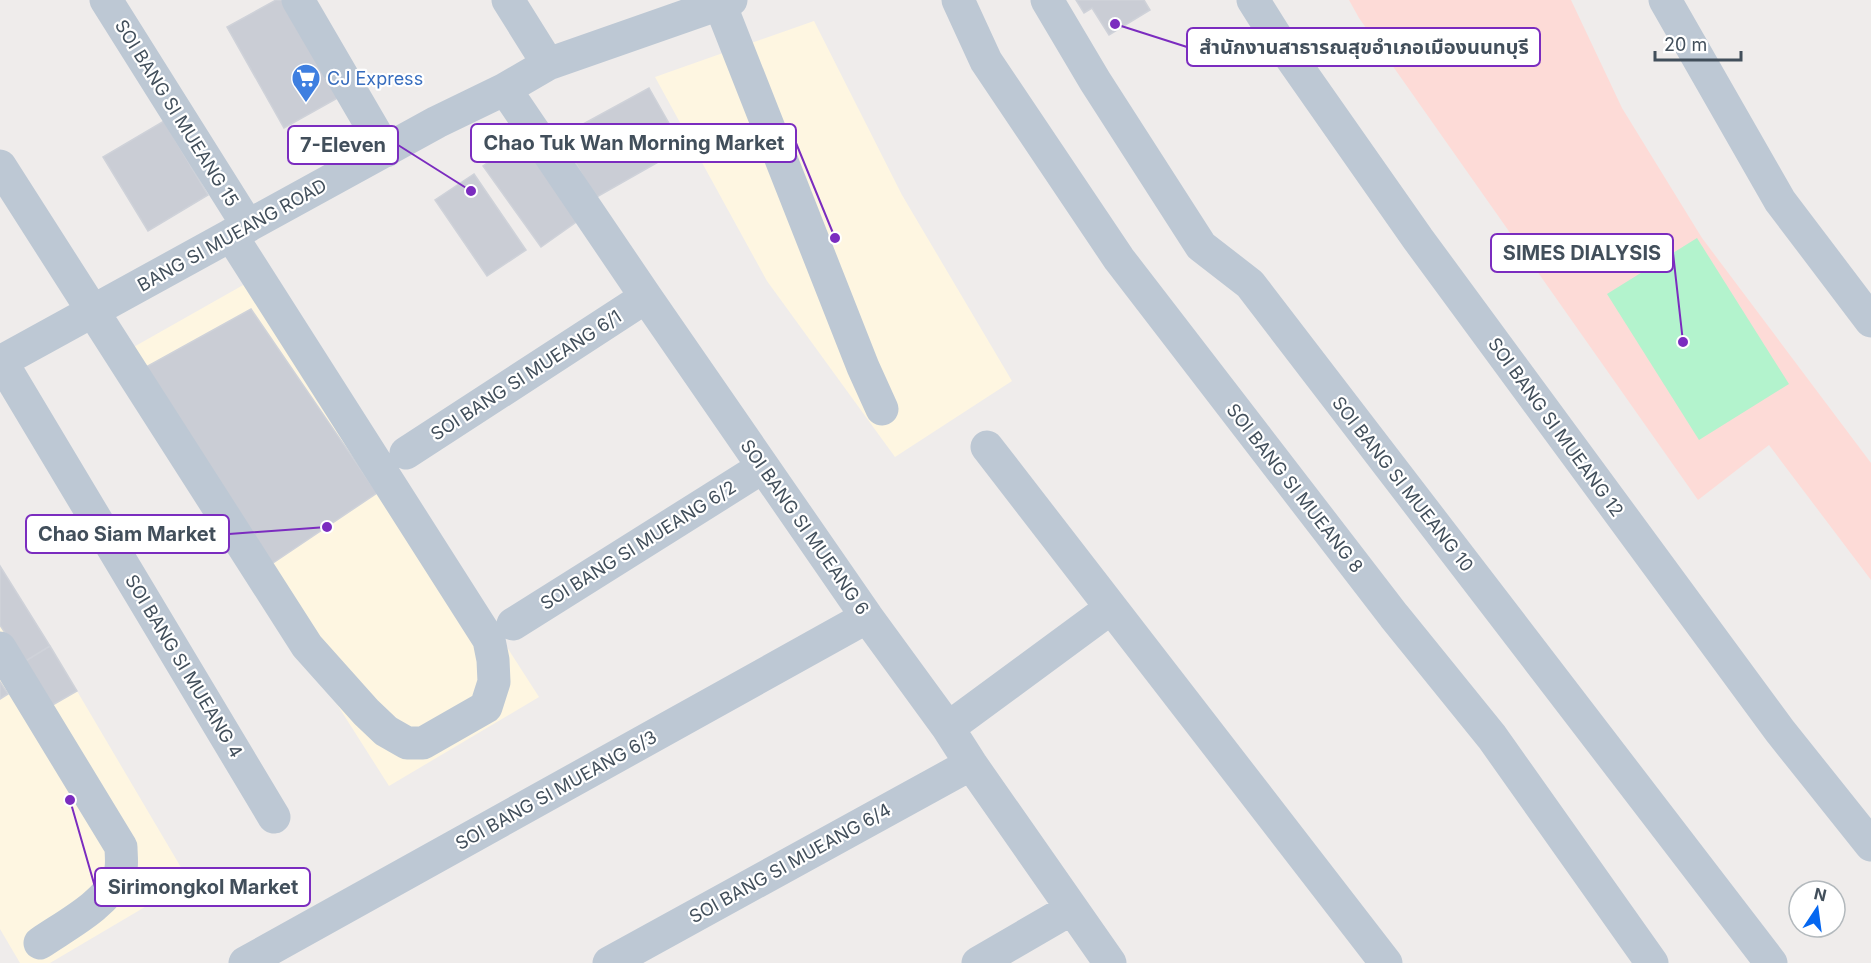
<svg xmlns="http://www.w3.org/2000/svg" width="1871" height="963" font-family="Inter,'Noto Sans Thai',sans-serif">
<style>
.commercial{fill:#fef6e1}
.medical{fill:#fddbd7}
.green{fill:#b3f3cd}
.building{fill:#cacdd5;stroke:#cfd2d9;stroke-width:1.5}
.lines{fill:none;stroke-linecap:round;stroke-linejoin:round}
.minor{stroke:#bdc8d4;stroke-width:33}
.labels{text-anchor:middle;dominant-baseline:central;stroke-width:4.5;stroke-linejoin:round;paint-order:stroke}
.shop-label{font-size:18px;fill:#366cbe;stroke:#fff;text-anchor:start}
.street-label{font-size:18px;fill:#424f5b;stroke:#fff}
.leader{fill:none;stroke:#7b2cbf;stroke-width:2}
.callout-dot{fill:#7b2cbf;stroke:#fff;stroke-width:2}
.callout{fill:#fff;stroke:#7b2cbf;stroke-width:2}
.callout-label{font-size:20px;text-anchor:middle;font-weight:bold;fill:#424f5b}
</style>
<rect width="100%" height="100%" fill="#efeceb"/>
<path class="commercial" d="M814,21L902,195L1012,381L895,457L767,281L655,77Z
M266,272L539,697L389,786L116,357Z
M0,566L77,691L189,881L50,963H20L0,929Z"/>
<path class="medical" d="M1349,0H1571L1622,108L1702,238L1871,463V580L1769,445L1698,500L1359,18Z"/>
<path class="green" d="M1697,238L1789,384L1699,440L1607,294Z"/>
<path class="building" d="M276,0H289L343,95L284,128L227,27Z
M1076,0H1144L1150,10L1109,35L1092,8L1084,13Z
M649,88L683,148L595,198L561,136Z
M164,121L208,195L148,231L103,157Z
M522,139L579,220L541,247L483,166Z
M474,174L526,250L487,276L435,200Z
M251,309L377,493L270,565L146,367Z
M0,566L50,646L24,662L0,625Z
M50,646L77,691L51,706L24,662Z
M0,682L8,694L0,699Z"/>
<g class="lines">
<path class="minor" d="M106,0L248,226
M298,0L386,151
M508,0L548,64
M958,0L986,61L1119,259L1394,616L1492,737L1652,963
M1047,0L1095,81L1201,246L1250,284L1771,963
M1253,0L1275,35L1418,239L1780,731L1871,845
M1665,0L1780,201L1871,321
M720,4L863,367L882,409
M505,89L646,297L867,617L948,728L971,764L1110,963
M0,166L307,646L366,712L386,731L407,743H423L486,707L494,682L493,660L489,640L231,235
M1,361L274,817
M0,362L437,122L505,89L548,64L731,0
M987,447L1386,963
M406,453L646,297
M513,624L763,467
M0,648L121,847C121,856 123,867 119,875C106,905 66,925 40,943
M948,728L1111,608
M245,963L867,617
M609,963L971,764
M978,963L1071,909"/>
</g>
<defs>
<g id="supermarket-pin" transform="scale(1.5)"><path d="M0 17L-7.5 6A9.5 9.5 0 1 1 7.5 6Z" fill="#3f7fe0" stroke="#fff"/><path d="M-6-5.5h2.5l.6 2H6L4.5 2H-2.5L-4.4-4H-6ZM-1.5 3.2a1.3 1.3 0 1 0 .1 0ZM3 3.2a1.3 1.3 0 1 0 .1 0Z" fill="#fff"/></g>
</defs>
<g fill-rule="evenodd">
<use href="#supermarket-pin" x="306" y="78"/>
</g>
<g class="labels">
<g class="shop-label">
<text x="327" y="78">CJ Express</text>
</g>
<g class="street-label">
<text transform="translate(177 113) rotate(58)">SOI BANG SI MUEANG 15</text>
<text transform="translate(232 235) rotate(-29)">BANG SI MUEANG ROAD</text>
<text transform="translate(526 375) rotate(-33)">SOI BANG SI MUEANG 6/1</text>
<text transform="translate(1556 427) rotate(54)">SOI BANG SI MUEANG 12</text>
<text transform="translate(1403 484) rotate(52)">SOI BANG SI MUEANG 10</text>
<text transform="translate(1295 488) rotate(52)">SOI BANG SI MUEANG 8</text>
<text transform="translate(805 527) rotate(55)">SOI BANG SI MUEANG 6</text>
<text transform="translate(638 545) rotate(-32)">SOI BANG SI MUEANG 6/2</text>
<text transform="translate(184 666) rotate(59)">SOI BANG SI MUEANG 4</text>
<text transform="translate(556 790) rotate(-29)">SOI BANG SI MUEANG 6/3</text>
<text transform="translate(790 863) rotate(-29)">SOI BANG SI MUEANG 6/4</text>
</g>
</g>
<path class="leader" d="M1115 24L1187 47M835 238L796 143M471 191L398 145M1683 342L1673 253M327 527L229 534M70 800L95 887"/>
<g class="callout-dot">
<circle cx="1115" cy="24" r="6"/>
<circle cx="835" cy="238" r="6"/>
<circle cx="471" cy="191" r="6"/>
<circle cx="1683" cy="342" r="6"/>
<circle cx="327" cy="527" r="6"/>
<circle cx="70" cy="800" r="6"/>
</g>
<g class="callout">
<rect x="1187" y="28" width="353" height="38" rx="6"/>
<rect x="471" y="124" width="325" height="38" rx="6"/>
<rect x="288" y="126" width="110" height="38" rx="6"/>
<rect x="1491" y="234" width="182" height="38" rx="6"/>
<rect x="26" y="515" width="203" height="38" rx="6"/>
<rect x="95" y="868" width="215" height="38" rx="6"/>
</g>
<g class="callout-label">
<text x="1364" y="54">สำนักงานสาธารณสุขอำเภอเมืองนนทบุรี</text>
<text x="634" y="150">Chao Tuk Wan Morning Market</text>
<text x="343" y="152">7-Eleven</text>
<text x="1582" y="260">SIMES DIALYSIS</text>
<text x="127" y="541">Chao Siam Market</text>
<text x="203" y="894">Sirimongkol Market</text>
</g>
<g transform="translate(1817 909) rotate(13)"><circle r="28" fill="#ffffff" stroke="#b3b9bd" stroke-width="1.5"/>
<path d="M0-4.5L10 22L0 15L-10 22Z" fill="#0567f0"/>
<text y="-9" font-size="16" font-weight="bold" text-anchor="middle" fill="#424f5b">N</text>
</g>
<path d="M1655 51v9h86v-9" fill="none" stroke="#424f5b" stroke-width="3"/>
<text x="1664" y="51" font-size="18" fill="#424f5b" stroke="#ffffff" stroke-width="4.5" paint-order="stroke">20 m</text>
</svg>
